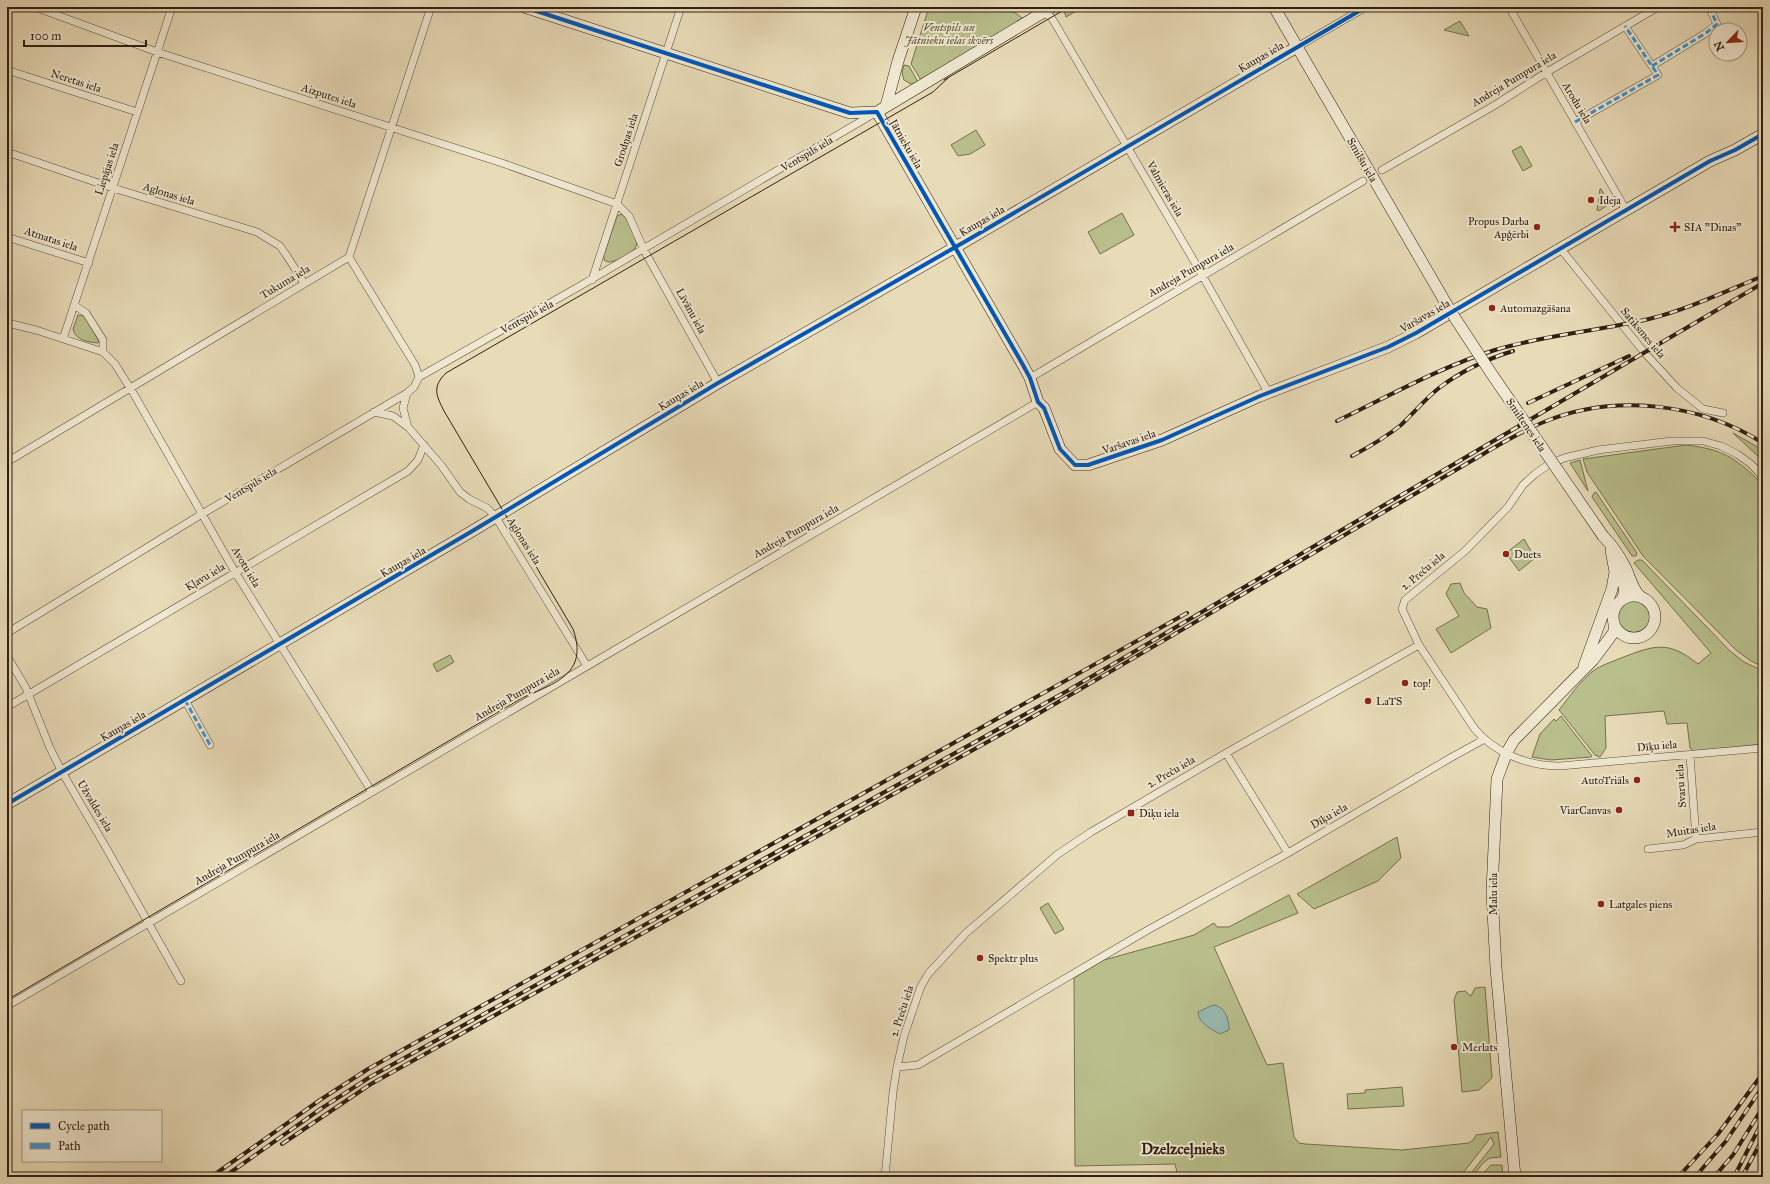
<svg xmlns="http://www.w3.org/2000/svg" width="1770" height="1184" font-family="'IM FELL Great Primer',serif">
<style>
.green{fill:#b9bf8c;stroke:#74704f}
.water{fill:#98bbb3;stroke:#6e7d73}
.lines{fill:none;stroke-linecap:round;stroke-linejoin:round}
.street-casing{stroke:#5c4f3c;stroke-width:8}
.secondary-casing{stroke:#2e2012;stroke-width:12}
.street{stroke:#f0e8d1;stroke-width:7}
.secondary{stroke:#f0e8d1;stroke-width:11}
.tram{stroke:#2e2012;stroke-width:1}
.rail-casing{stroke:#2e2012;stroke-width:4}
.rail{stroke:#f0e8d1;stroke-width:2.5;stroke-dasharray:8;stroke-linecap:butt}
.secondary-bridge-casing{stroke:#2e2012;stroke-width:12;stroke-linecap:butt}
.secondary-bridge{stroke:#f0e8d1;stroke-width:11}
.quiet{stroke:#3c94d3;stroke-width:3;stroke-dasharray:6 3;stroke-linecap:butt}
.cycleway-casing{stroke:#f0e8d1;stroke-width:6}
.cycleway{stroke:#0057b8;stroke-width:4}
.poi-dot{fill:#8f2418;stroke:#f0e8d1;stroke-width:1.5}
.labels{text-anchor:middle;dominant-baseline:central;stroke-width:4;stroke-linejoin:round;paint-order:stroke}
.park-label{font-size:11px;font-style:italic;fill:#585037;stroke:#f0e8d1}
.street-label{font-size:11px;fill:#2e2012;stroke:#f0e8d1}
.poi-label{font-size:11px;fill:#2e2012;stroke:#f0e8d1;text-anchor:start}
.district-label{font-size:15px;font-weight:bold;fill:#2e2012;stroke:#f0e8d1}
</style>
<rect width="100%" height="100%" fill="#e8dbb8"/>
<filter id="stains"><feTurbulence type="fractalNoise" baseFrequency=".005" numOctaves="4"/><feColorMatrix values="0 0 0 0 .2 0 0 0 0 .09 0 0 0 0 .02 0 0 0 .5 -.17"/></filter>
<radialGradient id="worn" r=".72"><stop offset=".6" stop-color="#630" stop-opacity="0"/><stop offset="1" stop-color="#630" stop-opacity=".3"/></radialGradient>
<path class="green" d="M929,7C953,7 1005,0 1022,18L1019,23L921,80L911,64Z
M1063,7H1083L1066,17Z
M1460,21L1469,36L1444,30Z
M904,65L909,66L918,82L911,84L904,80L902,73Z
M976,130L985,145L970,154L958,156L951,145Z
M1521,146L1532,166L1523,171L1512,151Z
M1600,189H1601L1609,204L1599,211L1597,210Z
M1122,213L1134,235L1100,254L1088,232Z
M621,214C630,219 634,235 637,244C635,253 617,262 608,262L604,260V255L617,216Z
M78,315L84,316L99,341L98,343C88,342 75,340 73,329Z
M1733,433L1763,450V462L1761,459Z
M1686,445C1721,449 1735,457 1760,482L1761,490L1763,493V667L1751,661L1736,650L1643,556L1587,472L1583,459Z
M1580,460L1588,491L1570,463Z
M1596,492L1637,553L1636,556H1632L1592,497L1594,493Z
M1524,539L1535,558L1519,571L1506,553Z
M1638,560H1642L1730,651L1744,662L1763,671V744L1694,751L1690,748L1687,723L1667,724L1664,711L1605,716L1606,748L1600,757L1595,755L1559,710C1569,697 1580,682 1593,671C1601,665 1612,662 1621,658C1655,645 1668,640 1698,664L1711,653L1634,563Z
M1460,583L1464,593L1477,607L1487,609L1491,628L1451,653L1436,629L1459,616L1446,594L1451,584Z
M1616 618a18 18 0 1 1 36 0a18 18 0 1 1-36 0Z
M450,655L454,662L437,672L433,664Z
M1561,716L1592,756L1591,757L1551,760L1532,757L1540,734L1554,719L1556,721Z
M1397,837L1401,858L1378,881L1314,909L1297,894Z
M1289,895L1298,913L1214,947L1267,1065L1283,1063L1294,1137L1299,1143L1305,1144L1402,1150L1469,1143L1474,1139L1476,1135L1498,1132L1501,1157L1490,1158L1484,1162L1472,1177H1468L1494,1144L1491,1137L1460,1177H1378L1372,1174L1369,1175V1177H1365L1364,1174L1334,1177H1178L1175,1164L1075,1166L1074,978L1104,960L1194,935L1214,923L1217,927H1229Z
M1048,903L1064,929L1055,934L1040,908Z
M1485,987L1492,1078L1479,1090L1462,1092L1454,1000L1457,992L1465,991L1471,996L1475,988Z
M1402,1087L1404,1106L1348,1109L1347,1094L1365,1093V1090Z
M1491,1165H1502L1503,1177H1480Z"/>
<path class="water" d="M1213,1005C1225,1006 1229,1019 1229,1030L1220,1034C1210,1028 1199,1024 1198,1012Z"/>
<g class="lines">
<g class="street-casing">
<path id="street" d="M35,7L157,52L502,163L617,204L629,216L644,250L718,383
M1032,7L1051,17L1056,25L1197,266L1268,392
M1509,7L1626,210
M1297,47L1366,7
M1652,66L1706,33L1717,24L1709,7
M7,70L137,112
M1575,122L1658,75L1625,26
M7,152L113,188L257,232L280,246L287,256L304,283
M1382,170L1495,105L1547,72L1658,7
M7,237L89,263
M1560,248L1644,352L1677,388L1703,409L1723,413
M349,257L415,365L419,377
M592,280L681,7
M74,305L86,313L103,340V352
M7,323L36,330L94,349L103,352L115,364L135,396L235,572L372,792
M63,339L172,7
M1030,378L1363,181
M407,393L403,408L408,427
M374,412L393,416L408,427L441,465L460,492L469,499L487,508L495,516L587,666
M7,462L349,257L431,7
M1763,477L1751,464L1737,454L1721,446L1703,441H1672L1598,450L1564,458L1548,465L1535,474L1523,485L1508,507L1465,551L1405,600L1402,609L1419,645L1474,728C1494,753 1528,766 1560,766L1763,748
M7,633L202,514L407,393L414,387L419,377L580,286L875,113
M7,656L26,688L50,748L62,772L108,851L181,981
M185,700L210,745
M7,707L408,471L418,460L424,445
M1226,753L1288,853
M1690,755L1696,839
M1648,849L1683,845L1696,839L1763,832
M7,1006L1038,402
M897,1067L918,1065L1146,931L1288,853L1452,757L1483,740
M885,1177L893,1092L897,1067L904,1036L921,986L929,973L966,933L1058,854L1091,832L1226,753L1419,645"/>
</g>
<g class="secondary-casing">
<path id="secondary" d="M524,7L850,113L877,112L1023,365L1030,378L1038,402L1044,408L1060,449L1075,465H1088L1162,440L1260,396L1388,347L1416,333L1710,161L1735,150L1763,134
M1274,7L1451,312
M886,106L898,61L916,7
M877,112L1052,7
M1603,536C1612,545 1619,555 1625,567C1630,576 1632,590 1641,597
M1620,570L1625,591L1622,600
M1613 617a21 21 0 1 1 42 0a21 21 0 1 1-42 0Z
M1584,666L1612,589L1615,572L1611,550
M7,804L469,533L718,383L966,241L1297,47
M1515,1177L1496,968L1492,892L1497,779L1507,752L1514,740L1593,660L1614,632V623"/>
</g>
<use href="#street" class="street"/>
<use href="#secondary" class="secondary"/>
<path class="tram" d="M944,80L1069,7
M7,1000L522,698C555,683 589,674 573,629L444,411C436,395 432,387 446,373L933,92L949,77"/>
<g class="rail-casing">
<path id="rail" d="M1528,403L1629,356
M1337,421C1389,396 1440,367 1495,350C1545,335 1598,331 1649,319C1689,309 1726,291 1763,276
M1352,456C1369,447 1386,437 1401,425C1414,413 1425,399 1439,388C1460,372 1487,359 1513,351
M282,1144L371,1084L1036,715L1485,453C1504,442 1524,430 1544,422C1614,393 1700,403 1763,443
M211,1177L320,1100L368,1069L1187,613
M224,1177L322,1108L370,1077L1067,691L1763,283
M1678,1177L1718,1134L1763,1073
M1695,1177L1726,1141L1763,1086
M1714,1177L1733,1155L1763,1107
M1734,1177L1763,1120
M1742,1177L1763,1138"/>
</g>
<use href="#rail" class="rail"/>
<g class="secondary-bridge-casing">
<path id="secondary-bridge" d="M1451,312L1491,373L1603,536"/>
</g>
<use href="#secondary-bridge" class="secondary-bridge"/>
<path class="quiet" d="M1652,66L1706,33L1717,24L1709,7
M1575,122L1658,75L1625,26
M185,700L210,745"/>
<g class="cycleway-casing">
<path id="cycleway" d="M524,7L850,113L877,112L1023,365L1030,378L1038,402L1044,408L1060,449L1075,465H1088L1162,440L1260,396L1388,347L1416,333L1710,161L1735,150L1763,134
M7,804L469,533L718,383L966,241L1366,7"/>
</g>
<use href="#cycleway" class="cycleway"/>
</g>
<g class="poi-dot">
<circle cx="1591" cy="200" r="4"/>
<circle cx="1537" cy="227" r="4"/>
<path d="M1673 221h4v4h4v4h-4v4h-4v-4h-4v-4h4z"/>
<circle cx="1492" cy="308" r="4"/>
<circle cx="1506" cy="554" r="4"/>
<circle cx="1405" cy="683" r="4"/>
<circle cx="1368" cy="701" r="4"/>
<circle cx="1637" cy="780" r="4"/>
<circle cx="1619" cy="810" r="4"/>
<rect x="1127" y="809" width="8" height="8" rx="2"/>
<circle cx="1601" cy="904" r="4"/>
<circle cx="980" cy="958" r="4"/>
<circle cx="1454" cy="1047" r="4"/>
</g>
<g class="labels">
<g class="park-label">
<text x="949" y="27">Ventspils un<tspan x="949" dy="13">Jātnieku ielas skvērs</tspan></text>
</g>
<g class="street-label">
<text transform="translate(1261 57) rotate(-30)">Kauņas iela</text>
<text transform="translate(1514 79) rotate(-31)">Andreja Pumpura iela</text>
<text transform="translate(76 81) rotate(18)">Neretas iela</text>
<text transform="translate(329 96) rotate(18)">Aizputes iela</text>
<text transform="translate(1577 103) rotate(59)">Arodu iela</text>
<text transform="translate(626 140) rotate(-72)">Grodņas iela</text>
<text transform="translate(906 144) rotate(60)">Jātnieku iela</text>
<text transform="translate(807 154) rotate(-31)">Ventspils iela</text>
<text transform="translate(1362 160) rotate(60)">Smilšu iela</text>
<text transform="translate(107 169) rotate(-72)">Liepājas iela</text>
<text transform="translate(1165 189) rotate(60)">Valmieras iela</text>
<text transform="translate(169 194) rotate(17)">Aglonas iela</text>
<text transform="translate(982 221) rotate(-30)">Kauņas iela</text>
<text transform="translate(51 239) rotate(18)">Atmatas iela</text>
<text transform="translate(1191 270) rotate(-30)">Andreja Pumpura iela</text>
<text transform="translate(285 282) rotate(-31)">Tukuma iela</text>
<text transform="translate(691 311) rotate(61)">Līvānu iela</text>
<text transform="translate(1425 316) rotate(-30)">Varšavas iela</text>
<text transform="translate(527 317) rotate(-29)">Ventspils iela</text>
<text transform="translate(1643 333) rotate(50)">Satiksmes iela</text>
<text transform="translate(681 395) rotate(-31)">Kauņas iela</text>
<text transform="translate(1526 425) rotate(56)">Smiltenes iela</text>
<text transform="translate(1129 442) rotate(-19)">Varšavas iela</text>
<text transform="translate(251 485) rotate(-31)">Ventspils iela</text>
<text transform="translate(796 531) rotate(-30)">Andreja Pumpura iela</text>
<text transform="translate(524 541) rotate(58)">Aglonas iela</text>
<text transform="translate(403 562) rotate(-30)">Kauņas iela</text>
<text transform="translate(246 567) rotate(59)">Avotu iela</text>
<text transform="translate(1423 571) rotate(-40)">2. Preču iela</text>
<text transform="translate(205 577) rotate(-31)">Kļavu iela</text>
<text transform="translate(517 694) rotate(-30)">Andreja Pumpura iela</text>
<text transform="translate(123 726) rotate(-30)">Kauņas iela</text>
<text transform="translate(1657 746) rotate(-5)">Dīķu iela</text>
<text transform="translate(1171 772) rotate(-30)">2. Preču iela</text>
<text transform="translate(1681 786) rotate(-94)">Svaru iela</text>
<text transform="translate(95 806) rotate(59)">Užvaldes iela</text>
<text transform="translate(1329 816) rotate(-30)">Dīķu iela</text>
<text transform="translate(1691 830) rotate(-9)">Muitas iela</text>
<text transform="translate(237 858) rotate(-30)">Andreja Pumpura iela</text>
<text transform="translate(1493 894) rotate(-90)">Malu iela</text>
<text transform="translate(902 1011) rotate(-72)">2. Preču iela</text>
</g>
<g class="poi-label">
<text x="1599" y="200">Ideja</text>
<text x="1529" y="221" text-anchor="end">Propus Darba<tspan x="1529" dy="13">Apģērbi</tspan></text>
<text x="1684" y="227">SIA "Dinas"</text>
<text x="1500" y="308">Automazgāšana</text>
<text x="1514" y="554">Duets</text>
<text x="1413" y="683">top!</text>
<text x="1376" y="701">LaTS</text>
<text x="1629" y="780" text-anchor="end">AutoTriāls</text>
<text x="1611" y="810" text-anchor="end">ViarCanvas</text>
<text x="1139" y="813">Diķu iela</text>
<text x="1609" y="904">Latgales piens</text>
<text x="988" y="958">Spektr plus</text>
<text x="1462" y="1047">Merlats</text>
</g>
<g class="district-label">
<text x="1183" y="1149">Dzelzceļnieks</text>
</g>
</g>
<rect width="1770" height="1184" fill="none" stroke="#e8dbb8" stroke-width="24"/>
<rect x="8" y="8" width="1754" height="1168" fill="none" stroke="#2e2012" stroke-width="2"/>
<rect x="12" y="12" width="1746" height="1160" fill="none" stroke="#2e2012"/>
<rect x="22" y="1110" width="140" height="52" fill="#f0e8d1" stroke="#a29885"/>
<rect x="30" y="1123" width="20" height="6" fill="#0057b8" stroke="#a29885"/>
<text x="58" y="1130" font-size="12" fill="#2e2012">Cycle path</text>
<rect x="30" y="1143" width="20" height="6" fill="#3c94d3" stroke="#a29885"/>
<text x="58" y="1150" font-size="12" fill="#2e2012">Path</text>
<g transform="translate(1728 42) rotate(245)"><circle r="19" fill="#f0e8d1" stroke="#a29885"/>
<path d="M0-3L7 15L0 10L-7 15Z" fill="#8f2418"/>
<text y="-6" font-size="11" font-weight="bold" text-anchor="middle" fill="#2e2012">N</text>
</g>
<path d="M24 40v6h122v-6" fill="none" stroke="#2e2012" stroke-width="2"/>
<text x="30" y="40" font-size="12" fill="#2e2012" stroke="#f0e8d1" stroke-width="3" paint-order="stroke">100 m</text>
<rect width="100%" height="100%" filter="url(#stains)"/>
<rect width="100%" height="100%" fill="url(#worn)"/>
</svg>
